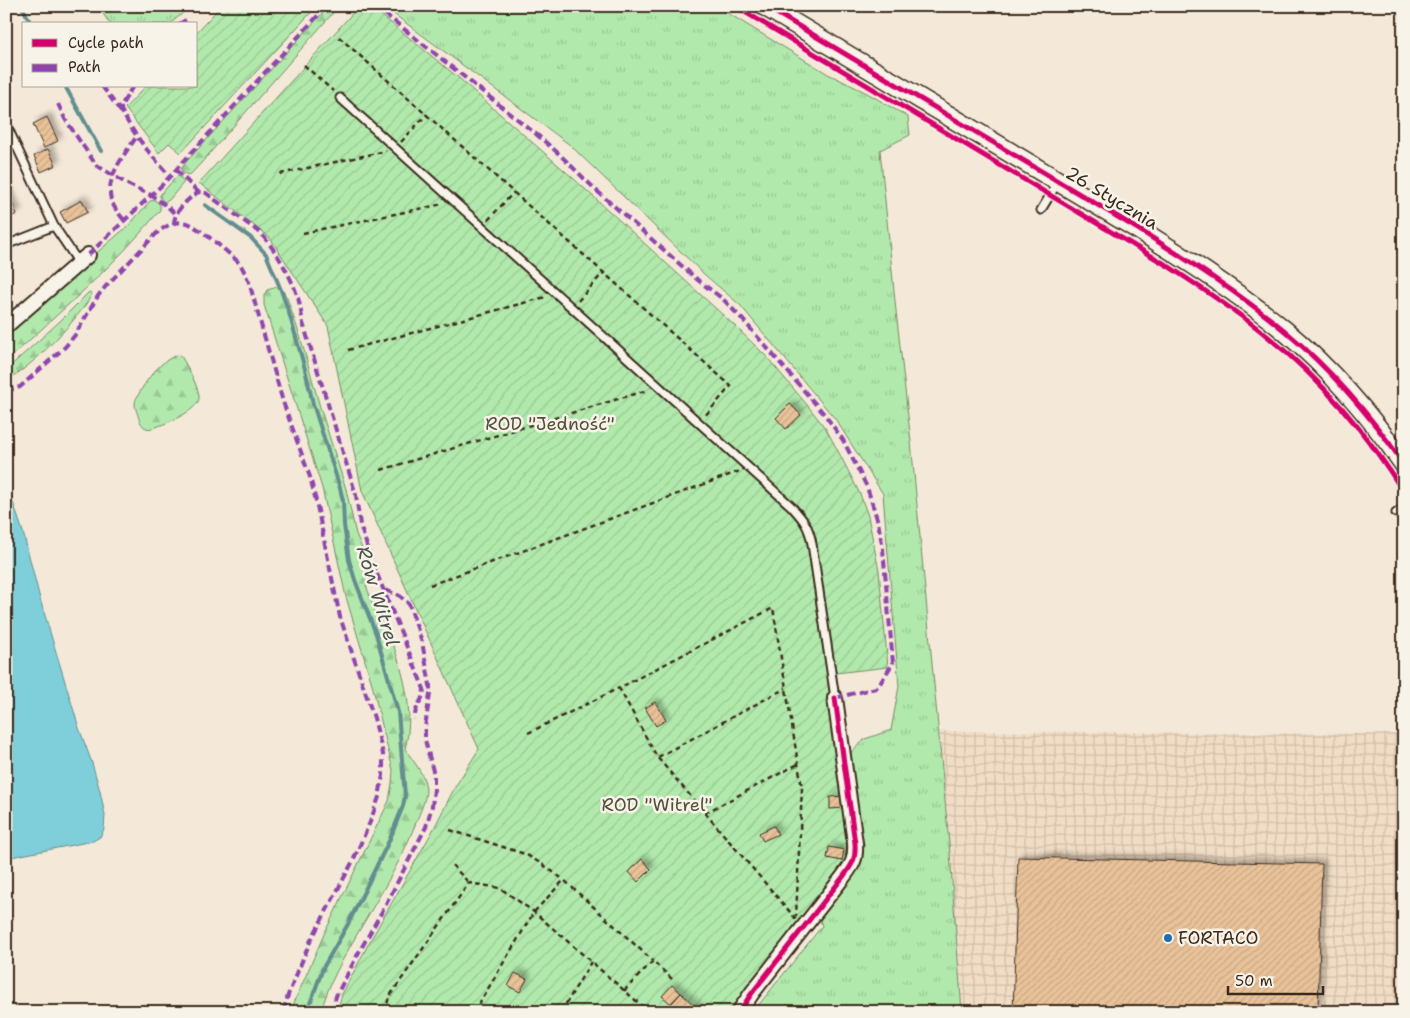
<svg xmlns="http://www.w3.org/2000/svg" width="1410" height="1018" font-family="'Shantell Sans',sans-serif">
<style>
.industrial{fill:url(#industrial-grid)}
.grass{fill:url(#grass-tufts);stroke:#768a65}
.forest{fill:url(#forest-firs);stroke:#768a65}
.garden{fill:url(#garden-furrows);stroke:#768a65}
.water{fill:#7fcfda;stroke:#648d8f}
.lines{fill:none;stroke-linecap:round;stroke-linejoin:round}
.stream{stroke:#648d8f;stroke-width:4}
.building{fill:url(#building-hatch);stroke:#3b2a1e;filter:url(#shadow)}
.lane-casing{stroke:#3b2a1e;stroke-width:11}
.street-casing{stroke:#3b2a1e;stroke-width:18}
.secondary-casing{stroke:#3b2a1e;stroke-width:22}
.path{stroke:#3b2a1e;stroke-width:2.5;stroke-dasharray:5 4;stroke-linecap:butt}
.lane{stroke:#f7f3e8;stroke-width:7}
.street{stroke:#f7f3e8;stroke-width:14}
.secondary{stroke:#f7f3e8;stroke-width:19}
.quiet{stroke:#8e44ad;stroke-width:4;stroke-dasharray:8 4;stroke-linecap:butt}
.cycleway-casing{stroke:#f7f3e8;stroke-width:8}
.cycleway{stroke:#d6006c;stroke-width:5}
.poi-dot{fill:#1f6fb2;stroke:#f7f3e8;stroke-width:2}
.labels{text-anchor:middle;dominant-baseline:central;stroke-width:5;stroke-linejoin:round;paint-order:stroke}
.street-label{font-size:18px;fill:#3b2a1e;stroke:#f7f3e8}
.park-label{font-size:18px;fill:#53503a;stroke:#f7f3e8}
.poi-label{font-size:18px;fill:#3b2a1e;stroke:#f7f3e8;text-anchor:start}
.water-label{font-size:19px;font-style:italic;fill:#4c534d;stroke:#f7f3e8}
</style>
<defs>
<pattern id="industrial-grid" width="8" height="8" patternUnits="userSpaceOnUse" patternTransform="scale(1.25)"><rect width="8" height="8" fill="#f1ddc5"/><path d="M0 4h8M4 0v8" fill="none" stroke="#d0bea9"/></pattern>
<pattern id="grass-tufts" width="24" height="20" patternUnits="userSpaceOnUse" patternTransform="scale(1.25)"><rect width="24" height="20" fill="#b1e9ac"/><path d="M3 7l-1-3M5 7V3M7 7l1-3M15 17l-1-3M17 17v-4M19 17l1-3" fill="none" stroke="#99c894"/></pattern>
<pattern id="forest-firs" width="22" height="20" patternUnits="userSpaceOnUse" patternTransform="scale(1.25)"><rect width="22" height="20" fill="#b1e9ac"/><path d="M5 1l3.5 6h-7zM16 11l3.5 6h-7z" fill="#99c894"/></pattern>
<pattern id="garden-furrows" width="10" height="10" patternUnits="userSpaceOnUse" patternTransform="scale(1.25)"><rect width="10" height="10" fill="#b1e9ac"/><path d="M-1 1l2-2M0 10L10 0M9 11l2-2" fill="none" stroke="#99c894"/></pattern>
<pattern id="building-hatch" width="6" height="6" patternUnits="userSpaceOnUse" patternTransform="scale(1.25)"><rect width="6" height="6" fill="#e9c299"/><path d="M-1 1l2-2M0 6l6-6M5 7l2-2" fill="none" stroke="#c9a783"/></pattern>
<filter id="shadow"><feDropShadow dx="4.5" dy="-4.5" stdDeviation="2.5" flood-color="#0004"/></filter>
</defs>
<rect width="100%" height="100%" fill="#f4e9d8"/>
<filter id="ink" filterUnits="userSpaceOnUse"><feTurbulence type="fractalNoise" baseFrequency=".02" numOctaves="2"/><feDisplacementMap in="SourceGraphic" scale="10" xChannelSelector="R" yChannelSelector="G"/><feConvolveMatrix kernelMatrix="1 2 1 2 8 2 1 2 1" color-interpolation-filters="sRGB"/></filter>
<g filter="url(#ink)">
<path class="industrial" d="M939,731L1404,734V1012H962L950,854Z"/>
<path class="grass" d="M98,6H191L170,24H110Z
M383,6H716L828,74L867,93L908,117L910,135L880,150L896,311L911,442L934,684L950,854L962,1012H753L822,926L819,917L862,860L851,752L865,739L891,730L899,686L883,494L836,420L740,305L705,275L570,145Z"/>
<path class="forest" d="M329,6H339L202,162L191,174L188,175L182,172L181,169L187,161Z
M177,176L180,177L184,182L169,200L164,202L160,197V195Z
M155,200L160,205V210C115,266 58,313 6,362V331L129,225L150,201Z
M277,287L282,289L287,298L300,336L320,407L346,489L356,534L375,580L366,585L377,617L382,615C398,657 417,703 405,749C413,761 425,774 426,789C426,801 419,814 415,825C400,864 377,900 356,936C342,961 328,984 321,1012H290L325,932L389,801L392,783L393,770L372,684L346,597L322,488L264,305V295L267,290Z
M90,292L92,293C88,309 22,379 6,378V370L59,322L88,293Z
M177,355L181,356C186,364 201,391 199,399C196,412 165,424 153,428C145,430 142,426 139,419C138,414 135,409 135,404C135,399 139,394 141,390C150,375 161,361 177,355Z"/>
<path class="garden" d="M221,6H317L181,153L169,143L159,153L125,108L146,86H196V33Z
M359,6H370L460,79L573,178L736,327L766,356L808,406L826,429L838,451L860,494L868,516L879,571L888,667L827,674L846,810L848,838L844,869L735,1012H337L342,994L370,941L432,832L455,787L479,749L362,491L328,326L270,238L199,183Z"/>
<path class="water" d="M6,488L11,496L23,532L40,599L79,728L92,763L100,791L105,815L104,829L100,837L93,841L6,858Z"/>
<g class="lines">
<path class="stream" d="M22,6L31,24
M65,86L101,151
M205,205L251,238L266,254L281,290L289,313L305,369L313,404L340,488L343,501L344,525L349,560L355,580L376,634L398,712L405,796L403,806L389,841L348,924L323,968L307,1012"/>
</g>
<path class="building" d="M47,117L58,141L44,148L33,124Z
M48,149L56,165L41,172L34,156Z
M7,191L17,214L6,219V192Z
M82,200L88,212L66,223L60,212Z
M790,404L801,415L786,429L776,418Z
M655,702L666,720L656,726L645,708Z
M843,796L844,808L830,809V797Z
M774,826L778,834L763,841L759,833Z
M829,847L844,850L842,861L827,858Z
M1018,857L1322,864L1318,1012H1013Z
M642,859L651,869L638,882L629,872Z
M515,973L527,979L520,992L508,986Z
M672,985L681,993L671,1004L662,996Z
M681,993L701,1012H663Z"/>
<g class="lines">
<g class="lane-casing">
<path id="lane" d="M340,98L791,506C803,519 809,526 812,544L835,698
M6,124L54,226L79,263
M1041,210L1058,182
M6,245L54,226
M1396,513L1404,508"/>
</g>
<g class="street-casing">
<path id="street" d="M6,326L88,255
M739,1012L752,993L843,877C853,864 856,859 855,843L835,698"/>
</g>
<g class="secondary-casing">
<path id="secondary" d="M765,6L1138,229C1189,261 1239,293 1285,331C1330,369 1370,415 1404,464"/>
</g>
<path class="path" d="M339,37L731,386L704,417
M304,65L333,91
M401,142L427,114
M280,174L386,151
M488,220L514,192
M303,233L443,204
M578,301L604,272
M348,350L546,297
M381,470L648,390
M430,585L740,471
M528,733L619,688
M658,757L786,688
M705,813L798,764
M450,830L525,854L542,864L564,880
M452,865L469,883
M796,919L657,757L619,688L773,608L802,788L796,916
M624,991L653,961L674,981
M385,1012L389,997L469,883L500,888L534,912L649,1012
M474,1012L534,912L564,880L653,961
M561,1012L591,962"/>
<use href="#lane" class="lane"/>
<use href="#street" class="street"/>
<use href="#secondary" class="secondary"/>
<path class="quiet" d="M375,6L536,134L558,153L597,191L699,281L723,299L743,320L825,415L843,440L867,487L878,522L883,549L893,663L879,685L876,688L835,698
M179,24L186,20
M102,86L121,112
M133,86L121,106V110C134,135 151,156 170,176
M58,104L65,119L96,165L129,185L151,195L168,207L176,215
M176,170L198,192
M124,220C119,214 114,208 111,200C105,177 125,154 137,136
M174,224C174,211 188,199 198,192L206,193L259,232C274,247 289,273 296,292C300,302 301,313 303,323L356,495L360,525L373,564L424,689C423,703 414,706 415,719
M88,255L162,185L269,68L327,6
M6,387L13,389L20,387L65,347L75,335L98,296L106,286L157,233C165,226 176,220 187,223C196,225 233,256 240,264C244,270 246,276 249,282L283,402L310,477L316,501L340,617L374,718L383,754V775L379,797L370,822L353,861L310,942L288,995L283,1012
M332,1012L336,996L359,952L384,908L426,827L432,806L434,789V775L425,740V727L430,694V685L422,642L409,604L400,596L383,589"/>
<g class="cycleway-casing">
<path id="cycleway" d="M735,6L1168,266C1201,288 1236,310 1267,336C1320,379 1368,434 1404,493
M765,6L1138,229C1189,261 1239,293 1285,331C1330,369 1370,415 1404,464
M739,1012L752,993L843,877C853,864 856,859 855,843L835,698"/>
</g>
<use href="#cycleway" class="cycleway"/>
</g>
</g>
<circle class="poi-dot" cx="1168" cy="938" r="5"/>
<g class="labels">
<g class="street-label">
<text transform="translate(1112 198) rotate(31)">26 Stycznia</text>
</g>
<g class="park-label">
<text x="550" y="424">ROD "Jedność"</text>
<text x="657" y="805">ROD "Witrel"</text>
</g>
<g class="poi-label">
<text x="1178" y="938">FORTACO</text>
</g>
<g class="water-label">
<text transform="translate(378 596) rotate(73)">Rów Witrel</text>
</g>
</g>
<rect width="1410" height="1018" fill="none" stroke="#f7f3e8" stroke-width="25"/>
<rect x="12" y="12" width="1385" height="993" fill="none" stroke="#3b2a1e" stroke-width="2" filter="url(#ink)"/>
<rect x="22" y="22" width="175" height="65" fill="#f7f3e8" stroke="#aca397"/>
<rect x="32" y="39" width="25" height="8" fill="#d6006c" stroke="#aca397"/>
<text x="68" y="48" font-size="15" fill="#3b2a1e">Cycle path</text>
<rect x="32" y="64" width="25" height="8" fill="#8e44ad" stroke="#aca397"/>
<text x="68" y="72" font-size="15" fill="#3b2a1e">Path</text>
<path d="M1228 986v8h95v-8" fill="none" stroke="#3b2a1e" stroke-width="2.5"/>
<text x="1235" y="986" font-size="15" fill="#3b2a1e" stroke="#f7f3e8" stroke-width="4" paint-order="stroke">50 m</text>
</svg>
